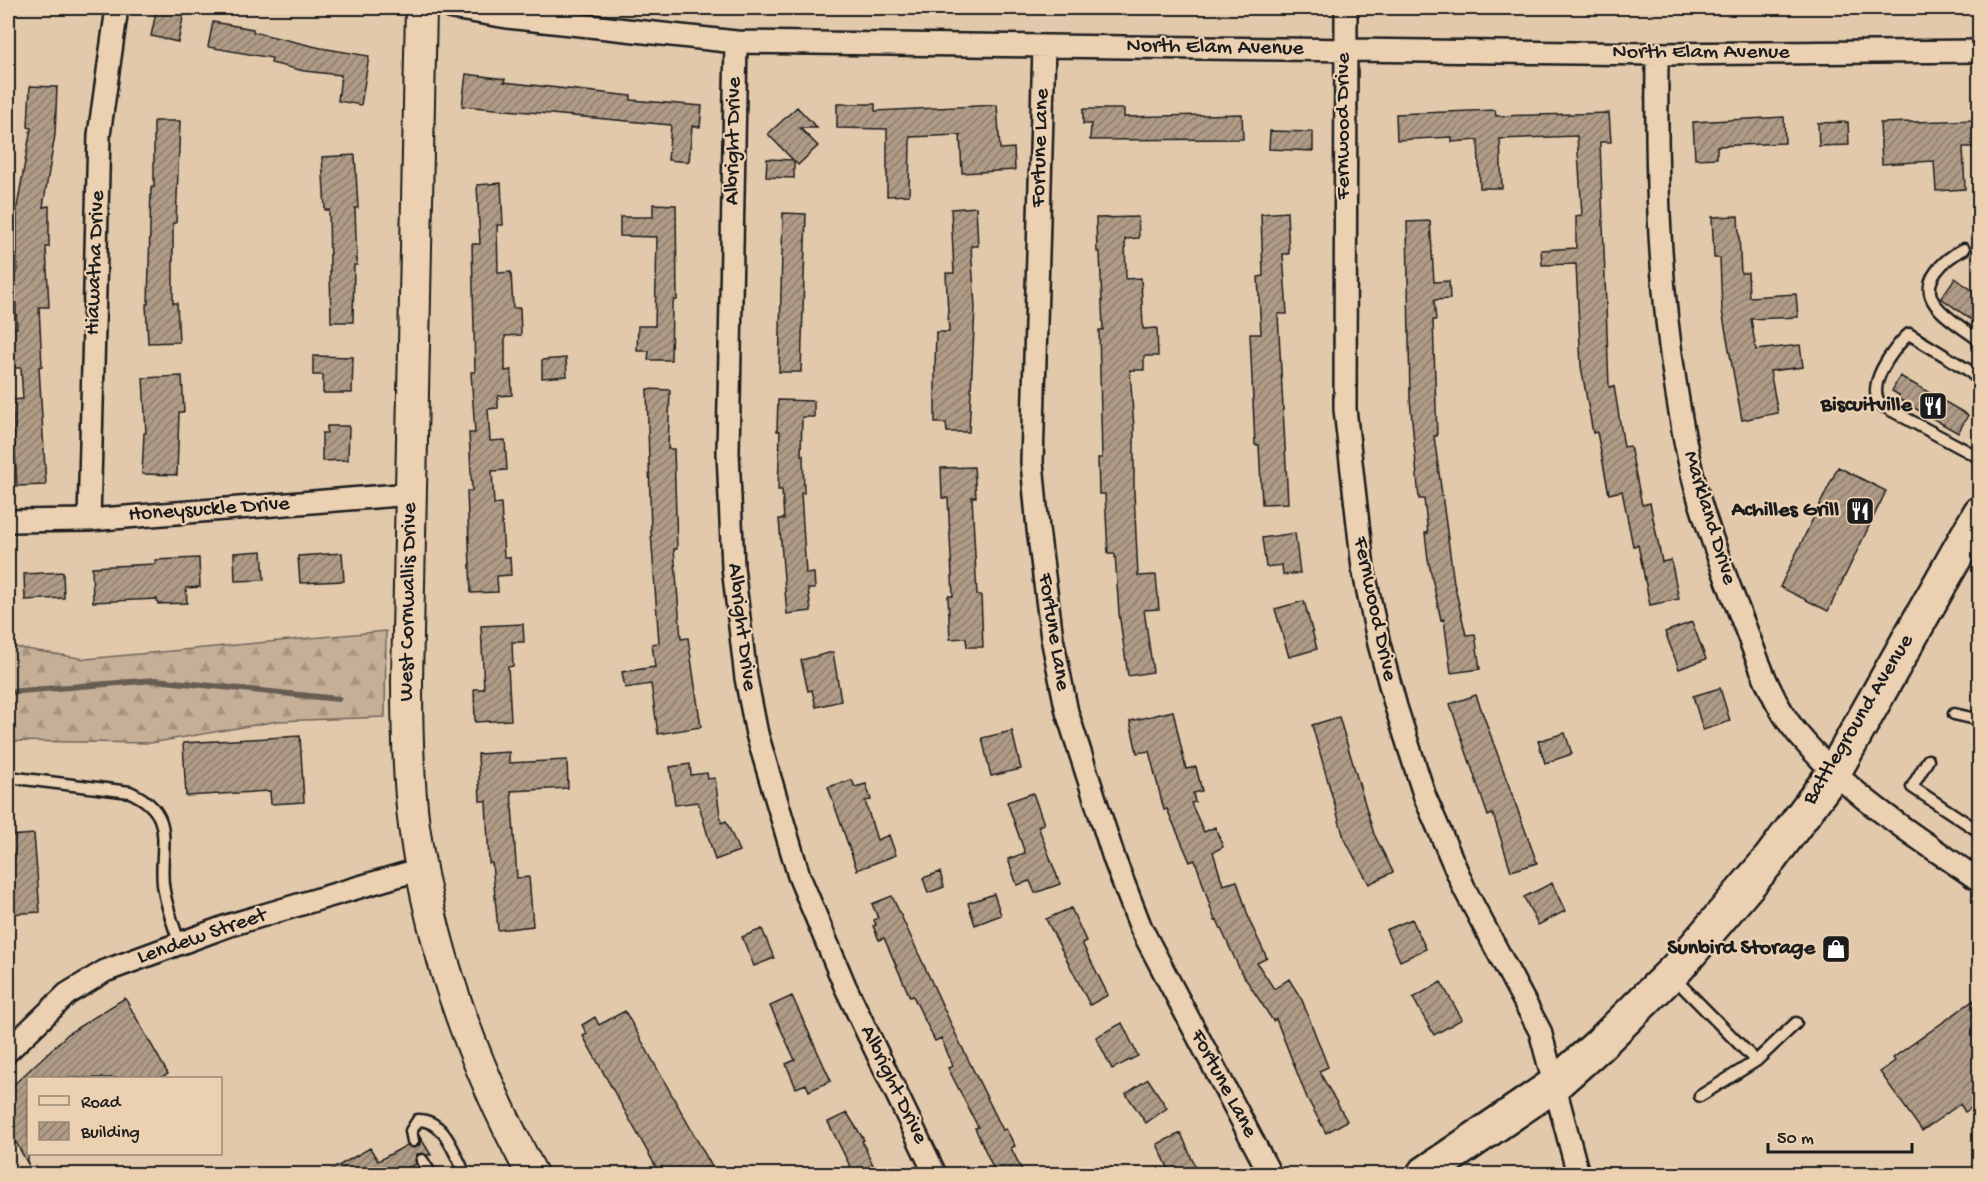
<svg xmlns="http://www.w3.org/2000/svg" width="1987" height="1182" font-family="'Gochi Hand',sans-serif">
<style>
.forest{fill:url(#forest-firs);stroke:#70665a;stroke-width:1.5}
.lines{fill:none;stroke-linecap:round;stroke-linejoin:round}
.stream{stroke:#675d53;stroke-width:6}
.building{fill:url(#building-hatch);stroke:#1c1c1c;stroke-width:1.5}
.lane-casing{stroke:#1c1c1c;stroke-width:15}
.street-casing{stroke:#1c1c1c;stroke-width:26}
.secondary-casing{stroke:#1c1c1c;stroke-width:34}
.primary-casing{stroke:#1c1c1c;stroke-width:38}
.lane{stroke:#ebd0b2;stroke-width:10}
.street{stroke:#ebd0b2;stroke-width:21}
.secondary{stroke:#ebd0b2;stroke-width:30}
.primary{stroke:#ebd0b2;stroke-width:33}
.labels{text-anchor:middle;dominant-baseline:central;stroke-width:4.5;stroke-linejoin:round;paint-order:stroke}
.street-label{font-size:22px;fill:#1c1c1c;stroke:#ebd0b2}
.poi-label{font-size:22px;font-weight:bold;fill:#1c1c1c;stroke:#ebd0b2;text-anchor:end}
</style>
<defs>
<pattern id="forest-firs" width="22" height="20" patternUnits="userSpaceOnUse" patternTransform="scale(1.5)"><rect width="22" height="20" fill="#c5af97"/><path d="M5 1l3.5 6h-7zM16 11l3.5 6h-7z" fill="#a99682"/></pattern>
<pattern id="building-hatch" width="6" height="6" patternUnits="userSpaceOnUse" patternTransform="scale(1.5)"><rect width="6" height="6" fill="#af9b86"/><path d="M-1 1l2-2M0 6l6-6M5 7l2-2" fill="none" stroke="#8e7e6d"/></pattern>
</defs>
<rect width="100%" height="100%" fill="#e3c9ac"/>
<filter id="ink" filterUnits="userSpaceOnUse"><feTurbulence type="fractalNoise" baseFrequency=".0167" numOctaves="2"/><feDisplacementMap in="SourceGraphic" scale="12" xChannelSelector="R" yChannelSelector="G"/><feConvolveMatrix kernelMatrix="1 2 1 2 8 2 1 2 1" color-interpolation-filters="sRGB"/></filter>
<g filter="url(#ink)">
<path class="forest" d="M386,631L385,717L278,721L151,743L8,741V646L85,659Z"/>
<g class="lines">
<path class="stream" d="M8,692L155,680L338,699"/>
</g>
<path class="building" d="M157,8H185L178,42L151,36Z
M213,22L253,29V32L321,48L369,56L361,105L338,101L341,75L304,71L271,63L272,58L208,47Z
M466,74L505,79L504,82L631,96V100L702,106L700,127L692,126L689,162L668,160L671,125L462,106Z
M30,86L57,87L55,135L43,207L49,206V247H46L49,307H39L42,366L39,367L46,485L17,486L12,400L23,399L21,368H10L8,329L17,328L14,274L17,273V207L31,128L28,127Z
M837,104H875V111L997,105L1000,149L1014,148L1015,170L962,173L960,135L910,137L909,195L887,196V129L837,128Z
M797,107L817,128H800L818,146L798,165L794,161V178L766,177L767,159L793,160L768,134Z
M1083,109H1124V117L1242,114L1243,139L1090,140L1091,124H1083Z
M1495,110L1496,116L1609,113L1611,142H1600L1609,387L1614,386L1624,447L1630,446L1642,505L1650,503L1662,562L1671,560L1679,599L1650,605L1638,545L1633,546L1622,491L1609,494L1597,432L1593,433L1581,366L1576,264L1542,265L1541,250L1576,248V216L1582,215L1577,136L1500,139L1502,188H1480L1478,140L1452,142V137L1397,140L1396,114Z
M1784,117L1785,143L1717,146V158L1695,159L1693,122Z
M1977,120L1979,147H1963L1965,189L1936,191L1934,161L1882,164L1880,123Z
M154,121H180L176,223H173V303H177L179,342L148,343L146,304H148L151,187H154Z
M1848,122L1849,145L1819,146L1818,123Z
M1270,131L1313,132V151L1269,149Z
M355,155L358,208H355L357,265H354L353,322H331L329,210H325L322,157Z
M501,183L503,225H497L498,273L511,272L513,308H520L521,335L505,336V371L511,370L512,395L498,396V408L488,409L490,441L505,440L507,470L492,471L494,504L501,503L504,557H510L511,575L497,576L498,592L471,593L467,491H472L469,433H475L471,372H475L472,244H480L477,185Z
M653,204L676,205L677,300H674L672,307L671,360H648L649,351H637L638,326H655L657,237L620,236V217H653Z
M976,207L978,246H971L975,307L969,432H947L946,423H935V366L936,332H949L946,273H954L951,209Z
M1287,212L1289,254H1283L1287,314H1278L1288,503L1262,504L1259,445H1255L1250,334H1261L1258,277L1263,276L1261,214Z
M783,213L806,214L801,372H779Z
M1738,216L1741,273H1748L1749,297L1796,294L1798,317L1751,319L1756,350L1800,345L1803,367L1770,371L1778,413L1742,420L1722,311L1720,258H1714L1712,217Z
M1138,217L1139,238L1125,239L1126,279L1141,278L1143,329L1157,328L1158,356H1144V370H1130L1134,429V493L1138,576L1156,575L1159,609L1144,610L1153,672L1128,676L1119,613L1115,554H1108L1105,494H1099L1098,458H1102L1099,330H1103L1100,252H1097L1096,218Z
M1430,221L1434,282L1449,281L1450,299L1434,300L1436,320H1433L1437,436H1434L1454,583L1466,635L1475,634L1480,669L1451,673L1444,619L1441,620L1428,559L1425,533H1428L1424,499H1419L1410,398L1407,222Z
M1955,278L1980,296V326L1941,298Z
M313,356L353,357L352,393H323V375H313Z
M566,358L567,376L542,378V360Z
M182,376L184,412H179L177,475L142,474L144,433H146L143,378Z
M1900,376L1968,415L1958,433L1897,398L1899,395L1892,391Z
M647,389L670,390L668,449H674L677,549H674L681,639L688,638L701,727L658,734L651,684L625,688L622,672L655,667L652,644L659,643L651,533Z
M778,400L814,401V417H802L801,455H803L804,493H801L806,574L814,573L815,589H808L811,611L787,614L779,519H784L782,490H778L780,431H777Z
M327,426H349L348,460L322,461V433H327Z
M974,467L976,497H972L977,595H981L983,647H967L966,638L950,639L948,596H953L948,498H942L941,468Z
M1838,467L1886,491L1828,611L1780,587Z
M1295,533L1300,573L1283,575L1282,565L1266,567L1262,538Z
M262,551L264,580L235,581L234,553Z
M342,553L344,581L300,583L298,556Z
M199,558L200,587L186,588L187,603L158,604L157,599L93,602L92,567L155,564V560Z
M63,572L64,598L25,600L24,574Z
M1304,601L1317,649L1289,657L1275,609Z
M1692,622L1706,659L1679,669L1665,632Z
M523,624L524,642H512L513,666L508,667L511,720L475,722L474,689H484L481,626Z
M833,652L841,701L816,707L812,690L808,691L801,660Z
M1720,688L1730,721L1703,730L1693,696Z
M1476,695L1537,863L1511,871L1493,814L1488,816L1450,704Z
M1173,711L1186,769L1196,767L1202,791L1193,793L1195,802L1191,803L1204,832L1215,827L1223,847L1213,852L1223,885L1237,881L1250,922L1267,958L1257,963L1274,989L1289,979L1302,1000L1328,1067L1319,1071L1347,1121L1326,1133L1307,1098L1276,1019L1273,1021L1241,972L1217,920L1215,921L1195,860L1190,862L1167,809L1164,810L1149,751L1137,753L1130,721Z
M1339,717L1374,834L1393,872L1369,884L1344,838L1312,725Z
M1012,731L1021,769L991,776L982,738Z
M1565,733L1572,754L1545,763L1538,741Z
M300,736L304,802L271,804L270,791L186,796L183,743Z
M509,752V763L567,760L568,788L511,791L517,878L529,877L533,926L498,930L492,863H489L486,801H480L478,754Z
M690,764L691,775L707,773L708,779L715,778L721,823L726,821L739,851L715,860L698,802L675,805L670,767Z
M852,780L855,787L866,784L871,800L865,801L877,840L889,835L896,855L857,870L828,787Z
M1033,793L1044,824L1038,826L1060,884L1035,893L1030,881L1017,885L1008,859L1025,853L1007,802Z
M34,834L40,912L8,914V836Z
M940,872L944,887L928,893L923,878Z
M1552,883L1565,911L1538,925L1524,897Z
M994,894L1001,915L975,925L968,903Z
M892,896L957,1037L1003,1130L1006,1129L1015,1146L1011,1148L1024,1174H996L975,1128L978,1127L948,1068L953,1066L941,1038L935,1041L913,996L910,997L884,938L879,940L873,926L876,925L874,920L878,918L872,904Z
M1071,908L1086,941L1082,943L1108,995L1090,1005L1046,919Z
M1412,919L1426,949L1400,961L1386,930Z
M762,929L774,958L754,966L742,937Z
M1441,982L1462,1019L1434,1035L1413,998Z
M792,996L831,1081L809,1091L806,1084L796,1088L786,1064L795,1060L770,1006Z
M125,998L168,1074L159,1078H28V1164L8,1128V1090L69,1033Z
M1980,999V1102L1965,1112L1960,1104L1922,1131L1880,1072L1895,1061L1893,1058L1974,1000V1003Z
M625,1011L716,1174H660L583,1036L587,1034L582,1025L595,1017L599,1025Z
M1122,1023L1138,1056L1112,1069L1096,1037Z
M1148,1079L1167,1108L1146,1123L1126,1094Z
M847,1113L864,1140L862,1141L877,1174H854L828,1122Z
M1181,1133L1197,1171L1189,1174H1171L1157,1144Z
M420,1137L431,1155L417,1154L416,1164L406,1169L409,1174H324L370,1148L378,1161L407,1145L415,1148L420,1144Z"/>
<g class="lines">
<g class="lane-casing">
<path id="lane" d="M1964,249C1946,258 1918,281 1935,304C1945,318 1966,330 1980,341
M1980,381L1968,370L1909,334C1894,347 1862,389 1883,406L1980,458
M1954,714L1980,720
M1928,760L1912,787L1980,832
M8,777L130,792C178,814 159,845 163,884C165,904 173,923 179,942
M1673,977L1756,1061L1700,1096
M1756,1061L1796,1023
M413,1141L411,1131L418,1120C445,1120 454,1153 465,1174
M422,1160L431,1174"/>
</g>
<g class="street-casing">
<path id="street" d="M452,8L507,17L736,42L1657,54L1980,51
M1346,8L1345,409L1363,568L1379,644L1396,707L1425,797L1465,890L1540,1031L1578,1174
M736,42L728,452L733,567L746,678L757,734L799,876L845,986L935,1174
M1044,46L1032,462L1038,529L1052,638L1067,712L1115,861L1141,928L1270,1174
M1657,54C1656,167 1658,277 1676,388C1682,425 1688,463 1699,499C1711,538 1725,576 1740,614C1756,654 1769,699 1797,733C1848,795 1914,835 1980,881
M89,520L99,135L117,8
M8,521L89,520L411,494
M8,1051L67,994L105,971L230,925L421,869"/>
</g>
<g class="secondary-casing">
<path id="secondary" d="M421,8L407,681C407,729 408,778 414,826C431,950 473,1065 532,1174"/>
</g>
<g class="primary-casing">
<path id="primary" d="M1424,1174L1554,1085L1600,1044L1678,967L1770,859L1833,774L1980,513"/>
</g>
<use href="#lane" class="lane"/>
<use href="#street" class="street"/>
<use href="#secondary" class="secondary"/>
<use href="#primary" class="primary"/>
</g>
</g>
<defs>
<g id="restaurant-square" transform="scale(1.5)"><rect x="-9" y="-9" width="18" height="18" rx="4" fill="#1c1c1c" stroke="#ebd0b2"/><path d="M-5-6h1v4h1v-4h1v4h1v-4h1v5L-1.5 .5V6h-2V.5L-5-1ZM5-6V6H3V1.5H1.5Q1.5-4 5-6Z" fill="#fff"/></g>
<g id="shop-square" transform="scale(1.5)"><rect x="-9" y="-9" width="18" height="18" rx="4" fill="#1c1c1c" stroke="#ebd0b2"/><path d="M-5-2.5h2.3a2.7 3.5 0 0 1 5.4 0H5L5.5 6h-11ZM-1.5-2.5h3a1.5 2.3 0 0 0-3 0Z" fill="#fff"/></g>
</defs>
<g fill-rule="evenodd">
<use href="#restaurant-square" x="1933" y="406"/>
<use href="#restaurant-square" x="1860" y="511"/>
<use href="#shop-square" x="1836" y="949"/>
</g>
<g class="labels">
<g class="street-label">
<text transform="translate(1215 48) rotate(1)">North Elam Avenue</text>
<text x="1701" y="53">North Elam Avenue</text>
<text transform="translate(1344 126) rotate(-90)">Fernwood Drive</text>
<text transform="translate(734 141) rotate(-89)">Albright Drive</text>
<text transform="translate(1041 148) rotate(-88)">Fortune Lane</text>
<text transform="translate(96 263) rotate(-88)">Hiawatha Drive</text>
<text transform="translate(209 510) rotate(-4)">Honeysuckle Drive</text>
<text transform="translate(1709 518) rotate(73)">Markland Drive</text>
<text transform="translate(409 602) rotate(-89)">West Cornwallis Drive</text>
<text transform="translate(1374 609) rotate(78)">Fernwood Drive</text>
<text transform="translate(741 627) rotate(83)">Albright Drive</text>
<text transform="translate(1053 632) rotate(81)">Fortune Lane</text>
<text transform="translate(1859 720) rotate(-59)">Battleground Avenue</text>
<text transform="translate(202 937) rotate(-19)">Lendew Street</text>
<text transform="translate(1223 1084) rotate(62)">Fortune Lane</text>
<text transform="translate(893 1085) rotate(64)">Albright Drive</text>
</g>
<g class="poi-label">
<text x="1912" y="406">Biscuitville</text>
<text x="1839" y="511">Achilles Grill</text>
<text x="1815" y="949">Sunbird Storage</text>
</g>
</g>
<rect width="1987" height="1182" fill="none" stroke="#ebd0b2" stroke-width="30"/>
<rect x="15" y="15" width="1957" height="1152" fill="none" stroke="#1c1c1c" stroke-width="2" filter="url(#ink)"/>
<rect x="27" y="1077" width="195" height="78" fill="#ebd0b2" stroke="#988876" stroke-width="1.5"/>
<rect x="39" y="1096" width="30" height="9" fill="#ebd0b2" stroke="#988876" stroke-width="1.5"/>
<text x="81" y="1107" font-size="18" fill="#1c1c1c">Road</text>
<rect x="39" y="1122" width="30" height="18" fill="url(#building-hatch)" stroke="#988876" stroke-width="1.5"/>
<text x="81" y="1137" font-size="18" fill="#1c1c1c">Building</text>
<path d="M1768 1143v9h144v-9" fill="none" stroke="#1c1c1c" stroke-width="3"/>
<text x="1777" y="1143" font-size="18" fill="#1c1c1c" stroke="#ebd0b2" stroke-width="4.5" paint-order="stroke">50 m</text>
</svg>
